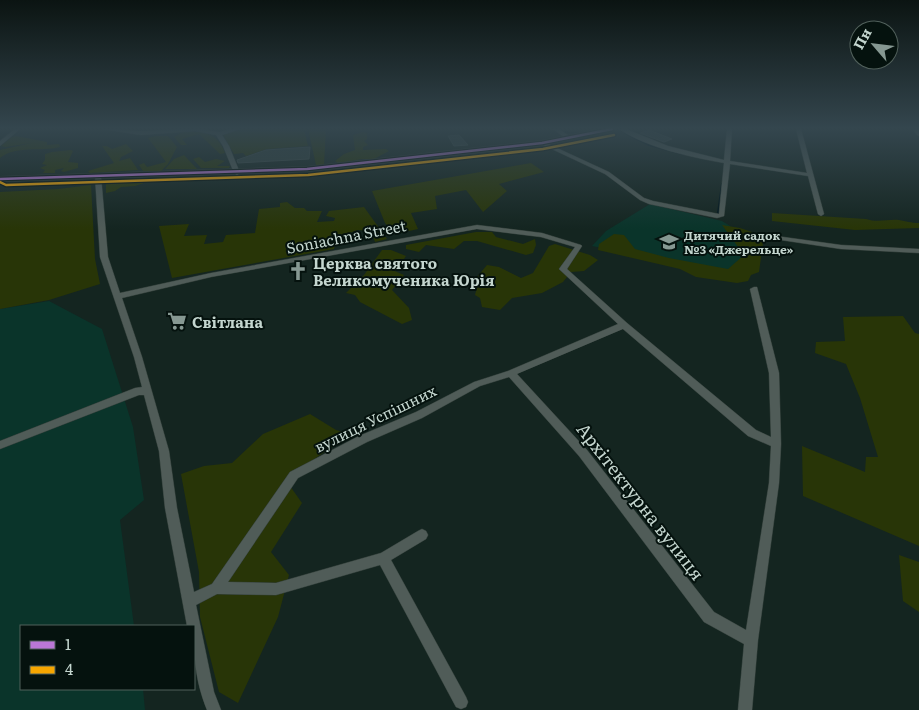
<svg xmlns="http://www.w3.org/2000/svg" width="919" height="710" font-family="Literata,serif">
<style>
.built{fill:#0a342a}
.green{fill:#283507}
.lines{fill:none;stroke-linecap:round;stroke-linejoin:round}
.stream{stroke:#02171e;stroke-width:2}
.building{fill:#2e403d;stroke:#3c4b49}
.minor-casing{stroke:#313e39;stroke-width:1}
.tertiary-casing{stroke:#313e39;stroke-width:1}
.secondary-casing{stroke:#313e39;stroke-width:2}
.minor{fill:#505c58;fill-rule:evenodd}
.tertiary{fill:#505c58;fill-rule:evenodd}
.secondary{fill:#505c58;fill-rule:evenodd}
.bus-1-casing{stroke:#05120e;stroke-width:5}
.bus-2-casing{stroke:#05120e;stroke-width:5}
.bus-1{stroke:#ba77d6;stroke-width:2.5}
.bus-2{stroke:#f7a600;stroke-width:2.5}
.labels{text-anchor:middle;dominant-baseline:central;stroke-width:4;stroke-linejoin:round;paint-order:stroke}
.far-poi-label{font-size:12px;font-weight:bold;fill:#c4d6cf;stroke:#05120e;text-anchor:start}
.street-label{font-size:15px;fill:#c4d6cf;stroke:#05120e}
.poi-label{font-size:15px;font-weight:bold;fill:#c4d6cf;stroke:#05120e;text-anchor:start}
.near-street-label{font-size:18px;fill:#c4d6cf;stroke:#05120e}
</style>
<rect width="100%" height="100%" fill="#142520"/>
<path class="built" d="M650,204L722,221L730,226L740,237L748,254L743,275L592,246L606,231Z
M49,301L102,329L133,427L144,500L120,520L134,626H21V689H143L145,710H0V309Z"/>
<path class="green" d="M241,129H304L308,146L267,149L246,156L243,153L234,154L223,135Z
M308,129H326L324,165H316Z
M183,132C202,131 218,132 225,153L220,154L199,134L182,139L187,145H181L174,137Z
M363,132L367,133V139L364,141L368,145L363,147V150L386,149L389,151L374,159H362L338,163L335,161L344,154L355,150L353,135Z
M16,136L47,142V145L59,144L60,147C41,152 16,145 0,158V150L31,143L6,147L1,146L12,137Z
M155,136H168L177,147L168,164L161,171H143L139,165L144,163L147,167L166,162L148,138Z
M126,144L133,151L121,157L119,161L130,158L138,170L90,173L88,171L114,163L102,146H107L112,149Z
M71,150L73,151L68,162L78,163V168L64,172L61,171L64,168L55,170V173H43L45,170L40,168L47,165L42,164L45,160V154L52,152Z
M184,155L197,169H165L174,159Z
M199,157L205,162L216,159L225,161L217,166H230L229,168H201L193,159Z
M531,163L544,172L499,184L507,191L483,212L466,190L435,196L437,209L411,213L418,229L396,234L385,223L372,191Z
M156,179L135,186L121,187L115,191L106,193V184L113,180Z
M91,185L95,259L100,284L49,300L0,309V192L58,189Z
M287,202L295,208H304L307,211H322L317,222L334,221L335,218L326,216L329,211L364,207L387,239L375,242L371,231L358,230L344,235L343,239L336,240L334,249L172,278L159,226L189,224L184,236L207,235L204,244L223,242L226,235L255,233L259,209L280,207V203Z
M772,213L866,219C878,223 887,219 899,220C906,221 911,223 919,223V228L855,230L772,221Z
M722,225L740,228L764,236L759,272L751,275L748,281L737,283L696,277L680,269L598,250L599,244L614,234L624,235L635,249L669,258L728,269L744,255Z
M476,232H492L496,237L523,244L535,239L536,245L533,253L526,255L477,241H464L454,249L426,245L419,252L406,249V245Z
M555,244L590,255L598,260L584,271L571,272L563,282L542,293L512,298L500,310L482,307L480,298L475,295L478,283L477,277L487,265L499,267L521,278L533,273L549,246Z
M382,250H391L406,256L402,262H388L390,269L404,275L392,290L409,308L412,320L402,324L360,302L355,295L346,293L364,275Z
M903,316L915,333L919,334V546L803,496L802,446L865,472L866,457H878L860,398L846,364L815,353L816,342L845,341L843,317Z
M310,414L336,430L351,434L285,479L302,503L271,552L289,575L278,617L238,703L219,692L200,617L199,572L181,474L204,466L232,463L263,434Z
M899,555L919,562V612L903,601Z"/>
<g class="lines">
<path class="stream" d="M621,131L649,145L683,154
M564,132L578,133
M718,213L722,184"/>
</g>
<path class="building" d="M649,130L672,139L664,142L640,133Z
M459,135L468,145L454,146L448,136Z
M310,147L309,159L238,163L237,160L266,150Z"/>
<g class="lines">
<g class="minor-casing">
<path id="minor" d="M15,129H20L0,146V141Z
M102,129L141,131L199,129L219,132L231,129H240L222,135L229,146L240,173L237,175L234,173L223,146L216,135L195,131L141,135Z
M553,129H559L572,138L567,139Z
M619,129H626L668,146L724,160L727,129H732L730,161L807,173L796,129H801L824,214L821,216L818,214L808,176L730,164L724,216L717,218L649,204L640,200L605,174L539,143L544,142L609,172L644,198L653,201L719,214L724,163C690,157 648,148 619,129Z
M98,174L101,176L108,257L120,293L211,273L477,225L542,233L581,245L582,246L567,269L627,323L756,430L771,437L769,373L750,289L754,287H757L779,373L781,444L779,483L758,640L752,710H738L744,644L704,622L579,456L509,377L480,386L422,418L367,442L298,478L228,582L276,583L381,553L418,531L422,529L426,531L428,535L426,539L391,560L466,697L468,702L466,707L461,709L456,707L380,565L276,595L217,594L196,605L214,692L221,710H207C195,680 194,658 194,626H187L165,508L159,451L144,395H139L0,449V441L135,388L142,387L134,357L100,257L95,176ZM477,229L541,237L575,247L559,269L618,324L508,371L474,382L416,412L359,436L290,472L212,584L194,592L177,508L169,451L142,357L122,298L211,277ZM623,329L748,436L771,446L769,483L746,630L714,612L587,450L517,374Z
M776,236L841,245L919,249V253L841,249L774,239L773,238Z"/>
</g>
<g class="tertiary-casing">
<path id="tertiary" d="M913,129H919V136L917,135Z"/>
</g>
<g class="secondary-casing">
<path id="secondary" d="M601,129H616L542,145L307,171L0,181V177L307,167L542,141Z"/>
</g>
<use href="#minor" class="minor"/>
<use href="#tertiary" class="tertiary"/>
<use href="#secondary" class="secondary"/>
<g class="bus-1-casing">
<path id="bus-1" d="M0,179L307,169L542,143L612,129"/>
</g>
<g class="bus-2-casing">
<path id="bus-2" d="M0,182L6,185L308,175L543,149L614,135"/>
</g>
<use href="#bus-1" class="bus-1"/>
<use href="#bus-2" class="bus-2"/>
</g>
<linearGradient id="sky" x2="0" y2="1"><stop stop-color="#0b1412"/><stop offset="0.56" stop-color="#34464e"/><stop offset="1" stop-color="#34464e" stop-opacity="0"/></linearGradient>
<rect width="919" height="229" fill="url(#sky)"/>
<defs>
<g id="school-bare" transform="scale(1.5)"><path d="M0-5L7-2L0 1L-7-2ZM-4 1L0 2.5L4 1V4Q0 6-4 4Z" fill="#869892" stroke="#05120e" stroke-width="2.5" paint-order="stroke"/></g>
<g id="church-bare" transform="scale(1.5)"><path d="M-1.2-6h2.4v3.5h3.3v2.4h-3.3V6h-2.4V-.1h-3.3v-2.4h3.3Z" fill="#869892" stroke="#05120e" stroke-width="2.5" paint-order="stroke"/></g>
<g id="supermarket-bare" transform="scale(1.5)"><path d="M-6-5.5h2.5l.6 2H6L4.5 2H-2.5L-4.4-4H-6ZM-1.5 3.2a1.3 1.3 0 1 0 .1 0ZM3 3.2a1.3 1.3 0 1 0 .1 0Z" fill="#869892" stroke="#05120e" stroke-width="2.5" paint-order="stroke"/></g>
</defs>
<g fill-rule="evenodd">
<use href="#school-bare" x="669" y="242"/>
<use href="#church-bare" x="298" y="271"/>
<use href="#supermarket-bare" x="177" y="321"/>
</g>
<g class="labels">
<g class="far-poi-label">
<text x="684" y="235">Дитячий садок<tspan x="684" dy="14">№3 «Джерельце»</tspan></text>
</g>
<g class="street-label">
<text transform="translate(346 236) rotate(-11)">Soniachna Street</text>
<text transform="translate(375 418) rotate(-26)">вулиця Успішних</text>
</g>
<g class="poi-label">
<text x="313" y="262">Церква святого<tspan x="313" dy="17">Великомученика Юрія</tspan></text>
<text x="192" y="321">Світлана</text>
</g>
<g class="near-street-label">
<text transform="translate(641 501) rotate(52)">Архітектурна вулиця</text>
</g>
</g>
<rect x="20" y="625" width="175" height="65" fill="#05120e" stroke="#51605b"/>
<rect x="30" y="641" width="25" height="8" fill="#ba77d6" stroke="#51605b"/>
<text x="65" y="650" font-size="15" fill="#c4d6cf">1</text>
<rect x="30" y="666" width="25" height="8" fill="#f7a600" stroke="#51605b"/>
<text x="65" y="675" font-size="15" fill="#c4d6cf">4</text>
<g transform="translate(874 45) rotate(298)"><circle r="24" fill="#05120e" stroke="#51605b"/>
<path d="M0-4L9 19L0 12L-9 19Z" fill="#869892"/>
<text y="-8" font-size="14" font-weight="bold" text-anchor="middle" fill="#c4d6cf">Пн</text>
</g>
</svg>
